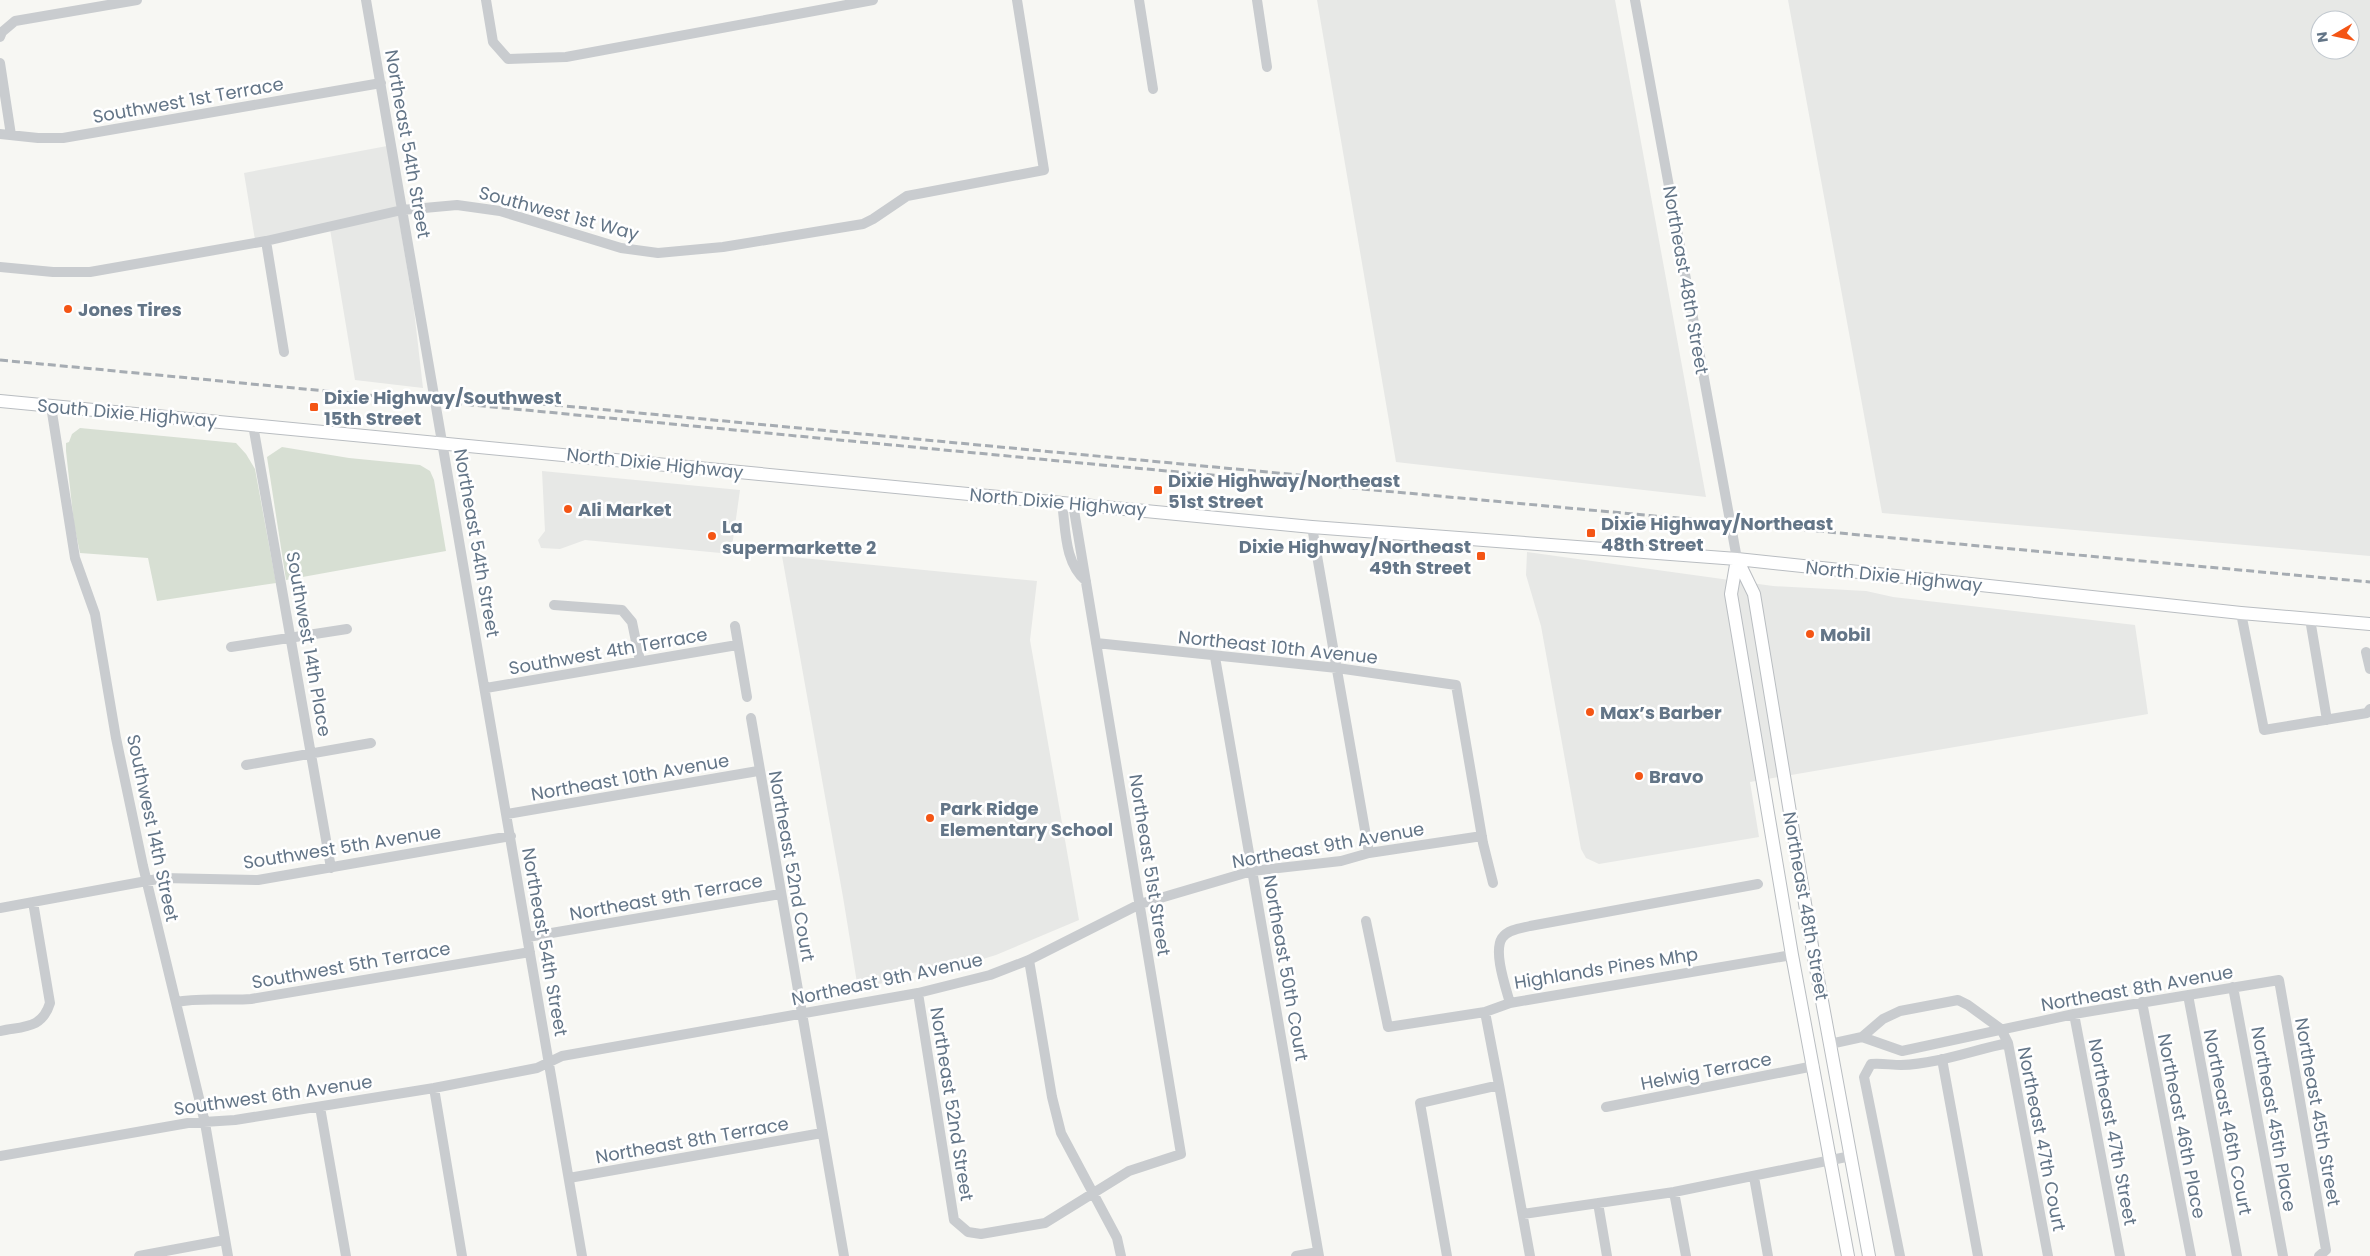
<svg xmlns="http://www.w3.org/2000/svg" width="2370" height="1256" font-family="Poppins,sans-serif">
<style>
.built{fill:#e7e8e6;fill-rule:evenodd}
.green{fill:#d7dfd3}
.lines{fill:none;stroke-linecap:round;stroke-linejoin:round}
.major-casing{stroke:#b9bdc1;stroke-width:14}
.minor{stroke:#c9cccf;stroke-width:10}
.major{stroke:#fff;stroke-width:12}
.rail{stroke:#a6acb2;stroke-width:3;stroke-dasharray:8 4;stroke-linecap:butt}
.poi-dot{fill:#f45515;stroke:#fff;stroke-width:2}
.labels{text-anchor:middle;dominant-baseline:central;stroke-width:5;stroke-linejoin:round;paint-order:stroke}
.street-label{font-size:18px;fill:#637587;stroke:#fff}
.poi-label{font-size:18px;font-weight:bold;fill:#637587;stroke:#fff;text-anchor:start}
</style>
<rect width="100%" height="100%" fill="#f7f7f3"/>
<path class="built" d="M1317,0H1615L1706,497L1396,462Z
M1788,0H2370V556L1882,513ZM2320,20H2350V50H2320Z
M387,146L414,310L423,388L355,380L329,223L255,240L244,173Z
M542,471L740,490L731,554L585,540L560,549L541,548L538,540L545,531Z
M1527,552L1773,586L1866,591L1893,597L2135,625L2148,714L1750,782L1759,837L1599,864L1586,858L1581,849L1541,626L1526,575Z
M782,556L1037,581L1030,640L1079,920L996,955L973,962L902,975L896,981L867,986L858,989L843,897Z"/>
<path class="green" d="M80,428L236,443L246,454L255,469L276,583L157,601L148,558L80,553L74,524L66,451V443L69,442L72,434Z
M282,447L349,458L420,465L430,471L434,480L446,551L286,580L267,457Z"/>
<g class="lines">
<g class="major-casing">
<path id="major" d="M0,401L1312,527L1737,559L2241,613L2370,624
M1737,559L1754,594L1813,952L1869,1256
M1737,559L1731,594L1792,955L1848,1256"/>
</g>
<path class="minor" d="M366,0L582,1256
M486,0L493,42L508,59L566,57L873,0
M1139,0L1153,89
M1257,0L1267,67
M1635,0L1737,559
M0,37L2,32L15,21L137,0
M0,63L11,135
M0,134L38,138H63L381,83
M266,241L284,352
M0,267L53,272H90L266,241L402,210L457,205L500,211L621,248L658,253L723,247L863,224L873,219L907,196L1044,170L1017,0
M51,406L75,558L95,614L116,738L143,866L205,1123L228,1256
M253,425L331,868
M1062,503C1066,530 1064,562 1086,581
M1312,527L1369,853
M554,605L622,610L632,622L640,661
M2241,613L2264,730L2367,713L2370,709
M2310,619L2327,720
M735,626L747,697
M1096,643L1337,668L1456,685L1483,843L1493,883
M231,647L347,629
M2366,652L2370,669
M1215,657L1319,1256
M486,688L737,645
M751,718L844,1256
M246,765L371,743
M507,814L758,771
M0,908L163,878L258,880L511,836
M1366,921L1388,1027L1485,1012L1510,1003L1792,955
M528,937L780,894
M1029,960L1052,1097L1061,1133L1117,1238L1121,1256
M2233,987L2283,1256
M918,993L954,1220L968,1232L981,1234L1045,1223L1129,1171L1181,1154L1073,504
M2188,995L2237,1256
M176,1002C201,997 226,1001 251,999L530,952
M2142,1002L2191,1256
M1510,1003C1506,988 1493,952 1502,938C1508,929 1522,928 1530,926L1758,884
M2074,1014L2120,1256
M0,1031C24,1026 42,1029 50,1003L33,902
M1862,1037L1902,1051L2074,1014L2279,980L2326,1250L2319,1256
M1830,1044L1862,1037L1883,1019L1900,1011L1958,1000L1968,1005L2001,1029L2008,1043L2048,1256
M1942,1059L1978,1256
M1499,1085L1530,1256
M434,1088L462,1256
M320,1107L346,1256
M1606,1107L1814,1066
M0,1156L188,1123L235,1120L434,1088L537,1068L562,1056L918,993L990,975L1029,960L1140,904L1252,871L1341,861L1369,853L1482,836
M1754,1177L1768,1256
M569,1178L822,1133
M1674,1192L1686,1256
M1598,1203L1607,1256
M1523,1214L1674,1192L1851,1156
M139,1256L225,1240
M1296,1256L1318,1252
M1447,1256L1420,1103L1499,1085L1485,1012
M1900,1256L1864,1077L1871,1064C1882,1063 1891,1065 1901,1065C1937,1064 1973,1050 2008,1043"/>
<use href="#major" class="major"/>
<path class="rail" d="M0,360L1081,463L2370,582
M543,404L1384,483"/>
</g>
<g class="poi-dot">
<circle cx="68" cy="309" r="5"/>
<rect x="309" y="402" width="10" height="10" rx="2.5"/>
<rect x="1153" y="485" width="10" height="10" rx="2.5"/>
<circle cx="568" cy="509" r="5"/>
<rect x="1586" y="528" width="10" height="10" rx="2.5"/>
<circle cx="712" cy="536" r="5"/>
<rect x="1476" y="551" width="10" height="10" rx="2.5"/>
<circle cx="1810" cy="634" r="5"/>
<circle cx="1590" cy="712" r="5"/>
<circle cx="1639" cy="776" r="5"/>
<circle cx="930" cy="818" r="5"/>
</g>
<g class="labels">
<g class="street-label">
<text transform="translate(188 100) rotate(-10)">Southwest 1st Terrace</text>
<text transform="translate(408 144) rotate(80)">Northeast 54th Street</text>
<text transform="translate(559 213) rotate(15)">Southwest 1st Way</text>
<text transform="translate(1686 280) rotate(80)">Northeast 48th Street</text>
<text transform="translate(127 413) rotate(5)">South Dixie Highway</text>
<text transform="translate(655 463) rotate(6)">North Dixie Highway</text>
<text transform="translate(1058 502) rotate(5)">North Dixie Highway</text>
<text transform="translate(477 543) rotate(80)">Northeast 54th Street</text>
<text transform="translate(1894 576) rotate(6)">North Dixie Highway</text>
<text transform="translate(309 644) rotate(80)">Southwest 14th Place</text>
<text transform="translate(1278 647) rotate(6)">Northeast 10th Avenue</text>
<text transform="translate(608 651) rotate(-10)">Southwest 4th Terrace</text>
<text transform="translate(630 777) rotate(-10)">Northeast 10th Avenue</text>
<text transform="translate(153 828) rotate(78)">Southwest 14th Street</text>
<text transform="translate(1328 845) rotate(-10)">Northeast 9th Avenue</text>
<text transform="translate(342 847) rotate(-9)">Southwest 5th Avenue</text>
<text transform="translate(1150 865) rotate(81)">Northeast 51st Street</text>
<text transform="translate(792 866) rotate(80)">Northeast 52nd Court</text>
<text transform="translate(666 897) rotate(-10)">Northeast 9th Terrace</text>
<text transform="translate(1806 906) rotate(80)">Northeast 48th Street</text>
<text transform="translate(545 942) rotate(80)">Northeast 54th Street</text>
<text transform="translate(351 965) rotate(-10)">Southwest 5th Terrace</text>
<text transform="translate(1286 968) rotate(80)">Northeast 50th Court</text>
<text transform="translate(1606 968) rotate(-9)">Highlands Pines Mhp</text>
<text transform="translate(887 979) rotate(-12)">Northeast 9th Avenue</text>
<text transform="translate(2137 988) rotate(-10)">Northeast 8th Avenue</text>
<text transform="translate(1706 1071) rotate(-11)">Helwig Terrace</text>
<text transform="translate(273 1095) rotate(-8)">Southwest 6th Avenue</text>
<text transform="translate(952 1104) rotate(81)">Northeast 52nd Street</text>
<text transform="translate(2318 1112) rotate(80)">Northeast 45th Street</text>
<text transform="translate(2274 1119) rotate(80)">Northeast 45th Place</text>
<text transform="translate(2228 1122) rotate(79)">Northeast 46th Court</text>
<text transform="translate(2182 1126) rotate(79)">Northeast 46th Place</text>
<text transform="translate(2113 1132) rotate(79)">Northeast 47th Street</text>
<text transform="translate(2042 1139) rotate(79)">Northeast 47th Court</text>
<text transform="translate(692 1140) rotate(-10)">Northeast 8th Terrace</text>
</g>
<g class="poi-label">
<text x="78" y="309">Jones Tires</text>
<text x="324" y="397">Dixie Highway/Southwest<tspan x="324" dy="21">15th Street</tspan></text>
<text x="1168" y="480">Dixie Highway/Northeast<tspan x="1168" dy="21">51st Street</tspan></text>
<text x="578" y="509">Ali Market</text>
<text x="1601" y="523">Dixie Highway/Northeast<tspan x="1601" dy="21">48th Street</tspan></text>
<text x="722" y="526">La<tspan x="722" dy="21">supermarkette 2</tspan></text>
<text x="1471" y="546" text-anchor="end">Dixie Highway/Northeast<tspan x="1471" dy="21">49th Street</tspan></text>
<text x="1820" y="634">Mobil</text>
<text x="1600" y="712">Max’s Barber</text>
<text x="1649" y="776">Bravo</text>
<text x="940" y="808">Park Ridge<tspan x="940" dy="21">Elementary School</tspan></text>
</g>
</g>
<g transform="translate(2335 35) rotate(261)"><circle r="24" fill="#ffffff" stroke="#c1c8cf"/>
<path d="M0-4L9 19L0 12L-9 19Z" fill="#f45515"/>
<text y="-8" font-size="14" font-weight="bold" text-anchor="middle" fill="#637587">N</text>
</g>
</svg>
